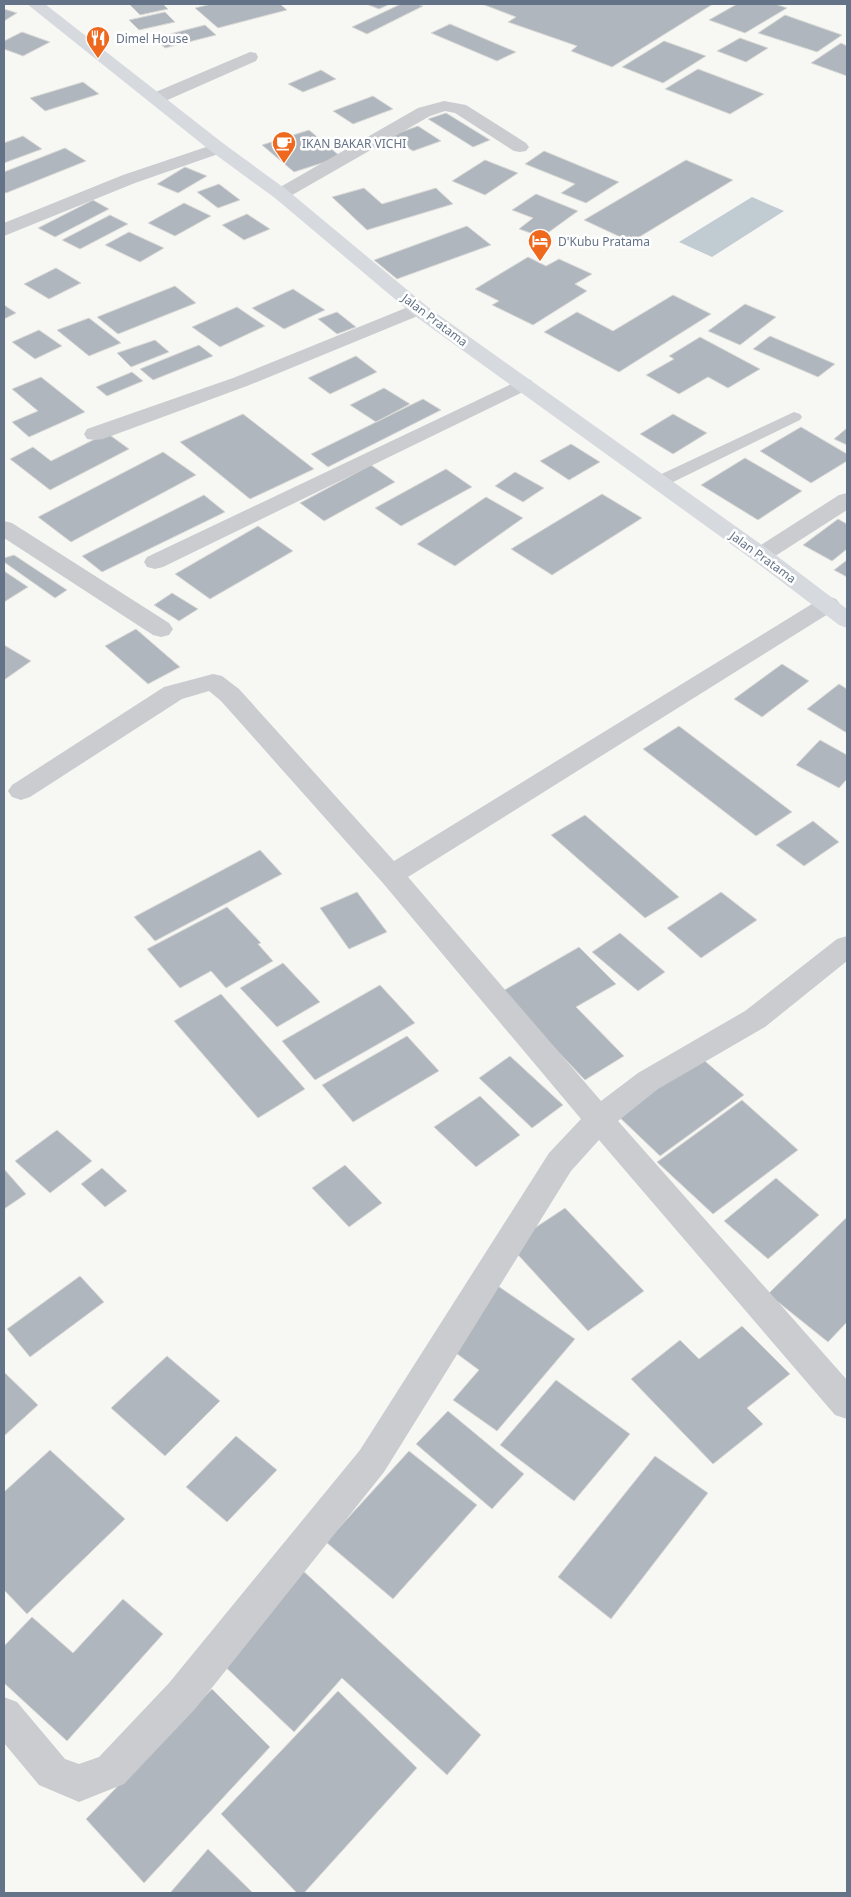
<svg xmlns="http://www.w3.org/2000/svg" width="851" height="1897" font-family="'Noto Sans',sans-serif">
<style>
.water{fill:#c1cbd2}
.building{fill:#b0b6bd;stroke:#d9d9d6}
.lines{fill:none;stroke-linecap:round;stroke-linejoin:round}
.lane{fill:#caccd0;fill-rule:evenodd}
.street{fill:#caccd0;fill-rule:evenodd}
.secondary{fill:#d6dadf;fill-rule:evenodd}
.labels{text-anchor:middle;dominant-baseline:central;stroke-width:5;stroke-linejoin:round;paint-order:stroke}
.far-poi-label{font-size:12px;fill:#647387;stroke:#fff;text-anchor:start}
.far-street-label{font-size:12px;fill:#647387;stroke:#fff}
</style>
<rect width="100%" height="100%" fill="#f7f7f4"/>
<path class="water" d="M752,197L784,211L712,257L679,242Z"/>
<path class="building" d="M129,4H163L168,9L140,15Z
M211,4H280L287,10L218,28L195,8Z
M366,4H390L379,9Z
M401,4H417L423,6L367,34L352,27Z
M482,4H713L612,67L571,51L577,46L508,22L516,17Z
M737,4H775L787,8L745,33L709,20Z
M4,9L17,13L4,21Z
M165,12L175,22L139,30L129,20Z
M785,15L842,35L817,52L758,33Z
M450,24L516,52L497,61L431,33Z
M205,25L216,35L165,48L154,38Z
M22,32L50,42L23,56L4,49V41Z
M740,38L768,48L746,62L717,51Z
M664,41L706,56L663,83L622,67Z
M841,43L847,46V76L811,63Z
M698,69L764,94L730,114L665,89Z
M321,70L336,79L303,92L288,84Z
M83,82L99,94L45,111L30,98Z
M373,96L393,109L353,124L333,111Z
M446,113L490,140L473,147L428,119Z
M418,126L441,141L413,151L390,136Z
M309,130L341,157L294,172L262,145Z
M23,136L42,149L4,163V143Z
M65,148L86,161L6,193L4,192V172Z
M544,151L619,182L586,203L561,193L575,184L525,164Z
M485,160L518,173L485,195L452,181Z
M686,160L733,180L631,242L584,220Z
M185,167L207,176L178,193L157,184Z
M219,184L240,200L218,208L197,192Z
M364,188L382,204L436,188L453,204L367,230L332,197Z
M536,194L578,211L542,237L519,229L533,218L512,210Z
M93,200L109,209L55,237L38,228Z
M184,203L211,216L175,236L148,223Z
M247,214L270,229L244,240L222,225Z
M110,215L128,224L80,249L62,240Z
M467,226L491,245L397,279L374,260Z
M129,232L164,248L140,262L105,245Z
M528,257L546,266L559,259L592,274L575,284L587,291L533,325L492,305L499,301L475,289Z
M56,268L81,283L49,299L24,284Z
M175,286L196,303L118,334L97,317Z
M293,289L325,310L284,329L252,308Z
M673,295L711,314L619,372L544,332L577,312L613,331Z
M745,304L776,317L740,345L708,331Z
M4,305L16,313L4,319Z
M237,307L265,326L220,347L192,327Z
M337,312L356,327L337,334L318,319Z
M89,318L121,343L89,356L57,330Z
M39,330L62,346L35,359L12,342Z
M770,336L835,364L818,377L753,349Z
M700,337L760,369L728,388L708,377L679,394L646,375L674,359L669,356Z
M155,340L169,352L131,367L117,353Z
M199,345L213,356L153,380L140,369Z
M356,356L377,372L330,394L308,378Z
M132,372L143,381L107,396L96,387Z
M41,377L85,412L29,437L12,422L38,411L12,389Z
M384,388L410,404L376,422L350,405Z
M423,399L441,410L328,467L311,454Z
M243,414L314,469L250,499L180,442Z
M673,414L707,433L673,454L640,434Z
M801,427L847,454V461L811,483L760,451Z
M847,428V445L834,439Z
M107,433L129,449L50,490L10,459L33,447L51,461Z
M571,444L600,462L569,480L540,461Z
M163,452L196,475L71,542L38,517Z
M745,458L802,491L758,520L701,485Z
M371,465L395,482L324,521L300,503Z
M446,469L472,487L401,526L375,508Z
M515,472L544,488L523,502L495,486Z
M602,494L642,518L552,575L511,549Z
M204,495L225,512L102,572L82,556Z
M486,497L523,518L455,566L417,544Z
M838,519L847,524V549L832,561L803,545Z
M258,526L293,551L210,599L175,574Z
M14,555L67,590L55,598L4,562V558Z
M847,560V577L834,570Z
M4,571L28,587L4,602Z
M172,593L198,609L179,621L154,605Z
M136,629L180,667L148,684L105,646Z
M4,645L31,661L4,680Z
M782,664L809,681L762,717L734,699Z
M839,684L847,689V733L807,709Z
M679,726L792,812L756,836L643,749Z
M820,740L847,755V779L839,788L796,765Z
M585,815L679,897L645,918L551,835Z
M813,821L839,842L804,866L776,845Z
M260,850L282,874L155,941L134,917Z
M357,892L387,932L349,949L320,908Z
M721,892L757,920L701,958L667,928Z
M227,907L261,943L258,944L273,961L226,988L211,971L180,988L147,949Z
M620,933L665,972L638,991L592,952Z
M579,947L616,984L576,1007L624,1056L585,1080L501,992Z
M283,963L320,1002L277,1027L240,988Z
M380,985L415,1023L315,1080L282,1041Z
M221,994L305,1089L258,1118L174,1021Z
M407,1036L439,1071L353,1122L322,1085Z
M698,1055L744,1095L660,1156L615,1113Z
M510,1056L563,1105L532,1128L479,1078Z
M480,1096L520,1135L476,1167L434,1127Z
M742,1100L798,1150L713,1214L657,1162Z
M57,1130L92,1161L50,1193L15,1161Z
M345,1165L382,1203L349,1227L312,1188Z
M102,1168L127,1191L105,1207L81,1184Z
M4,1169L26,1194L4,1209Z
M776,1178L819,1215L768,1259L724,1221Z
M565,1208L644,1291L588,1331L509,1245Z
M847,1217V1322L828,1342L768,1294Z
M80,1276L104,1302L30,1357L7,1329Z
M498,1286L575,1339L497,1431L453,1400L479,1370L445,1345Z
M742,1326L790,1374L747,1408L763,1424L713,1464L631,1379L680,1340L699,1359Z
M167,1356L220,1401L165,1456L111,1408Z
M4,1372L38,1405L4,1436Z
M556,1380L630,1434L574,1501L500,1445Z
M448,1411L524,1474L492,1509L416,1444Z
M236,1436L277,1470L227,1522L186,1487Z
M50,1450L125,1519L27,1614L4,1590V1492Z
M409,1451L477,1505L393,1599L326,1542Z
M655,1456L708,1493L611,1619L558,1577Z
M300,1568L481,1735L447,1775L342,1678L294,1732L218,1660Z
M123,1599L163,1634L67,1741L4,1683V1646L32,1617L73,1653Z
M212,1689L270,1747L144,1883L86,1819Z
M338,1691L417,1768L304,1893H297L221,1814Z
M208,1849L253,1893H170Z"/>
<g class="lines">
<path class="lane" d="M794,412L800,414L802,417L800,420L665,486L659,487L653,486L651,482L653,478Z"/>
<path class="street" d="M250,52L256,53L258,57L256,61L163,102L157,103L151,102L148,98L151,94Z
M444,101L466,105L526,143L529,147L526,151L520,152L514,151L455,113L445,111L430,116L287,198L281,200L275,198L272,194L275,190L418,108Z
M218,143L224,144L227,148L224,152L135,183L4,236V223L123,175Z
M418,303L425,305L428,309L425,313L247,386L103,439L95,440L87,439L84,434L87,429L233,378Z
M524,378L531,380L534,384L531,388L163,567L155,569L147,567L144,562L147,557Z
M847,493V510L769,560L761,562L753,560L750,555L753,550L839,495Z
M4,521L12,523L169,623L173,629L169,635L161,637L153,635L4,538Z
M828,596L836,599L840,604L836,609L408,877L601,1101L638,1073L745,1011L837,939L847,936V961L765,1027L658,1089L618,1121L847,1380V1419L835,1415L599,1140L571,1171L384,1472L195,1709L124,1784L79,1802L39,1785L4,1743V1697L17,1702L65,1759L79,1764L99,1757L169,1683L360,1450L549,1153L581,1119L382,882L221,701L209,691L182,699L30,797L21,800L12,797L8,791L12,785L164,687L213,674L222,676L239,689L394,861L820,599Z"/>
<path class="secondary" d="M27,4H45L224,144L287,190L429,308L769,550L847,609V628L839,625L753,560L415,316L275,198L212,152Z"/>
</g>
<defs>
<g id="restaurant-pin" transform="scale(1.25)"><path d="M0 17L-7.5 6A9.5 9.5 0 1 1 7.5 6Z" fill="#ee681d" stroke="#fff"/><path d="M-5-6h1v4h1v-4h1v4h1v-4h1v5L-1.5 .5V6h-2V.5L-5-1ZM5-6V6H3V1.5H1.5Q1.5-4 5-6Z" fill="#fff"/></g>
<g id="cafe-pin" transform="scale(1.25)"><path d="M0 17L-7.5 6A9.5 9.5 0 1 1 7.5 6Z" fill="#ee681d" stroke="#fff"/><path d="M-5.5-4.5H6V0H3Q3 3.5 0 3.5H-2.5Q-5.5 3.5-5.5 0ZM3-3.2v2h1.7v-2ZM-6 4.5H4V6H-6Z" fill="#fff"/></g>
<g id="hotel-pin" transform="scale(1.25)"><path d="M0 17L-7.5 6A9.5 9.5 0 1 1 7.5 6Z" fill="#ee681d" stroke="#fff"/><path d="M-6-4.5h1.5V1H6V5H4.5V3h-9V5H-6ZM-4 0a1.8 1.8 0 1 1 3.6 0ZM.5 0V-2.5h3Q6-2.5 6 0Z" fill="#fff"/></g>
</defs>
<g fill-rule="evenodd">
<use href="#restaurant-pin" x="98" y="38"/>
<use href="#cafe-pin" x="284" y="143"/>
<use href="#hotel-pin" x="540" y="241"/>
</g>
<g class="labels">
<g class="far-poi-label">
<text x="116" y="38">Dimel House</text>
<text x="302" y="143">IKAN BAKAR VICHI</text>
<text x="558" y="241">D'Kubu Pratama</text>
</g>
<g class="far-street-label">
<text transform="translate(435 320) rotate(37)">Jalan Pratama</text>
<text transform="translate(763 557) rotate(36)">Jalan Pratama</text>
</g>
</g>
<rect width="851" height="1897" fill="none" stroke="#647387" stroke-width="10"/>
</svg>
